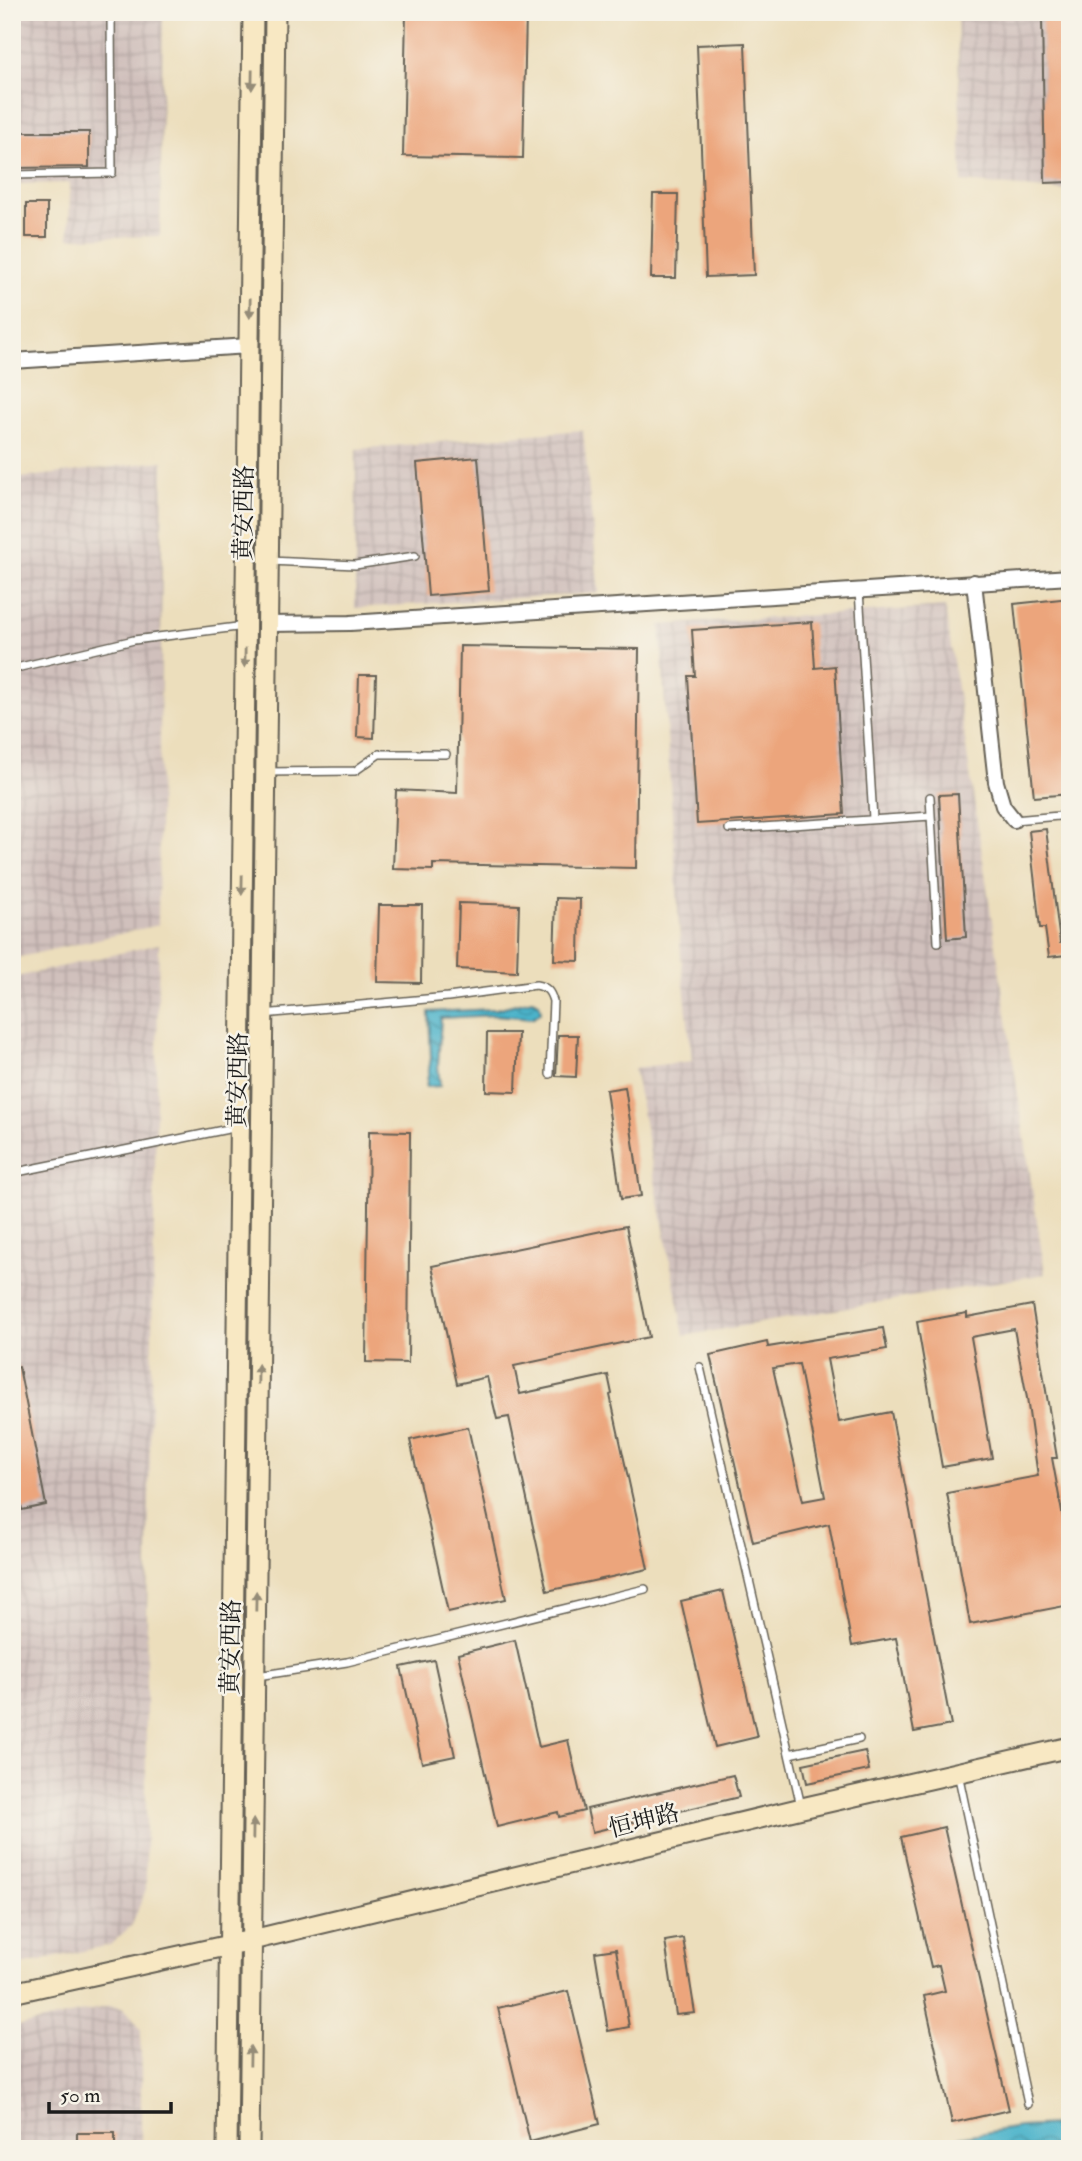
<svg xmlns="http://www.w3.org/2000/svg" width="1082" height="2161" font-family="'IM FELL Double Pica','Noto Serif SC',serif">
<style>
.industrial{fill:url(#industrial-grid)}
.water{fill:url(#water-waves);stroke:#346873;stroke-width:2}
.building{fill:#eca57b;fill-rule:evenodd}
.lines{fill:none;stroke-linecap:round;stroke-linejoin:round}
.lane-casing{stroke:#656054;stroke-width:10}
.street-casing{stroke:#656054;stroke-width:18}
.secondary-casing{stroke:#656054;stroke-width:23}
.lane{stroke:#fff;stroke-width:7}
.street{stroke:#fff;stroke-width:14}
.secondary{stroke:#f8e8c3;stroke-width:19}
.oneway{fill:#958c78}
.labels{text-anchor:middle;dominant-baseline:central;stroke-width:5;stroke-linejoin:round;paint-order:stroke}
.street-label{font-size:24px;fill:#1c1c1c;stroke:#f7f3e8}
</style>
<defs>
<pattern id="industrial-grid" width="8" height="8" patternUnits="userSpaceOnUse" patternTransform="scale(1.75)"><rect width="8" height="8" fill="#d0c0bc"/><path d="M0 4h8M4 0v8" fill="none" stroke="#b2a4a1"/></pattern>
<pattern id="water-waves" width="16" height="10" patternUnits="userSpaceOnUse" patternTransform="scale(1.75)"><rect width="16" height="10" fill="#4bb3ca"/><path d="M0 5q4-4 8 0t8 0" fill="none" stroke="#3e91a3"/></pattern>
</defs>
<rect width="100%" height="100%" fill="#f7f3e8"/>
<filter id="ink" filterUnits="userSpaceOnUse"><feTurbulence type="fractalNoise" baseFrequency=".0143" numOctaves="2"/><feDisplacementMap in="SourceGraphic" scale="14" xChannelSelector="R" yChannelSelector="G"/><feConvolveMatrix kernelMatrix="1 2 1 2 8 2 1 2 1" color-interpolation-filters="sRGB"/></filter>
<filter id="wash" filterUnits="userSpaceOnUse"><feTurbulence type="fractalNoise" baseFrequency=".00686" numOctaves="4" result="noise"/><feDisplacementMap in="SourceGraphic" scale="28" xChannelSelector="R" yChannelSelector="G"/><feGaussianBlur stdDeviation="1.57" result="paint"/><feColorMatrix in="noise" values="0 0 0 0 0 0 0 0 0 0 0 0 0 0 0 0 0 1.4 0 .05"/><feComposite in="paint" operator="in"/></filter>
<g filter="url(#wash)">
<rect width="100%" height="100%" fill="#ecdebc"/>
<path class="industrial" d="M12,12H163L160,236L69,238L70,183L12,184Z
M957,12H1070V191L962,182Z
M583,430L599,593L355,608L356,449Z
M163,461L158,925L12,959V479Z
M945,607L1045,1274L684,1336L634,1068L692,1061L681,955L660,625Z
M159,944L146,1669V1889L132,1925L110,1945L12,1967V978Z
M110,2006L122,2008L132,2017L141,2029V2149H12V2028Z"/>
<path class="water" d="M532,1000L539,1003L541,1012L532,1018L495,1015L441,1018L438,1066L440,1086L426,1087L431,1058L429,1012L496,1009Z
M1055,2125L1058,2149H963L959,2137L1020,2127Z"/>
<g id="blocks">
<path class="building" d="M406,12H526L523,158L403,156Z
M1070,17V182L1045,183L1042,18Z
M745,43L754,275L706,277L697,45Z
M12,132H89V167L12,168Z
M653,194H678L676,278H651Z
M26,204H47V237H26Z
M478,457L489,591L428,596L417,463Z
M1070,598V794L1034,797L1014,604Z
M812,622L815,668L835,666L844,814L697,824L688,676H695L692,630Z
M460,646L639,649L636,868L433,864V870L393,869L396,790L457,793Z
M359,675H376L374,738L357,737Z
M958,794L966,937L947,939L939,795Z
M1046,829L1060,943H1065L1066,955L1049,957L1045,928H1040L1029,831Z
M556,898L580,899L579,961L554,960Z
M459,903L519,905L517,972L457,969Z
M379,905H422L421,983L377,982Z
M487,1033H518L516,1092L486,1091Z
M558,1035H578L576,1077L556,1076Z
M625,1087L641,1196L621,1199L606,1090Z
M369,1131L410,1132L408,1363L366,1362Z
M626,1226L649,1337L514,1366L520,1394L608,1375L612,1394L610,1395L648,1569L547,1591L509,1417L497,1419L487,1377L457,1384L432,1266Z
M1032,1305L1057,1458H1052L1070,1556V1605L970,1624L947,1493L1038,1476L1027,1398L1014,1329L971,1337L992,1458L942,1467L917,1322L967,1313V1317Z
M883,1328L887,1349L827,1359L839,1422L891,1412L951,1725L914,1732L896,1638L852,1646L829,1524L753,1542L710,1355L767,1342L768,1347ZM799,1364L825,1497L803,1501L773,1368Z
M19,1367L46,1505L22,1510L12,1460V1368Z
M468,1427L506,1599L448,1612L410,1440Z
M723,1591L757,1737L715,1747L681,1601Z
M515,1640L539,1747L568,1740L584,1811L559,1817L558,1812L497,1827L458,1654Z
M434,1660L455,1756L422,1763L401,1667Z
M865,1751L869,1770L807,1783L803,1764Z
M733,1775L739,1797L592,1832L587,1809Z
M944,1827L1009,2110L952,2123L924,1996L945,1991L939,1965L931,1967L901,1837Z
M683,1938L695,2013L676,2015L665,1941Z
M616,1949L629,2027L608,2031L595,1952Z
M568,1991L600,2124L530,2142L498,2008Z
M77,2133H115V2149H77Z"/>
</g>
</g>
<g filter="url(#ink)">
<use href="#blocks" fill-opacity="0" stroke="#656054" stroke-width="2"/>
<g class="lines">
<g class="lane-casing">
<path id="lane" d="M12,175L112,173L111,12
M270,561L355,565L415,556
M859,590L873,819
M12,669L134,640L245,626
M266,772L355,771L379,754H446
M930,797L938,942
M1014,820L1070,815
M729,829L931,816
M263,1014L448,997L536,985C547,987 550,991 553,1001L550,1074
M12,1173L238,1127
M700,1367L801,1806
M257,1676L347,1662L645,1589
M789,1754L859,1739
M958,1773L1028,2104"/>
</g>
<g class="street-casing">
<path id="street" d="M12,361L249,346
M974,582L996,782L1003,806L1014,820
M267,624L350,623L1070,577"/>
</g>
<g class="secondary-casing">
<path id="secondary" d="M12,1993L252,1940L802,1808L1070,1747
M227,2149L253,12
M249,2149L275,12"/>
</g>
<use href="#lane" class="lane"/>
<use href="#street" class="street"/>
<use href="#secondary" class="secondary"/>
</g>
<defs><path id="oneway-solid" d="M-6-.8H1V-3.2L6.5 0L1 3.2V.8H-6Z" transform="scale(1.75)"/></defs>
<g class="oneway">
<use href="#oneway-solid" transform="translate(252 80) rotate(91)"/>
<use href="#oneway-solid" transform="translate(250 308) rotate(91)"/>
<use href="#oneway-solid" transform="translate(245 658) rotate(91)"/>
<use href="#oneway-solid" transform="translate(242 885) rotate(91)"/>
<use href="#oneway-solid" transform="translate(258 1374) rotate(-89)"/>
<use href="#oneway-solid" transform="translate(256 1601) rotate(-89)"/>
<use href="#oneway-solid" transform="translate(253 1829) rotate(-89)"/>
<use href="#oneway-solid" transform="translate(250 2056) rotate(-89)"/>
</g>
</g>
<g class="labels">
<g class="street-label">
<text transform="translate(244 513) rotate(-89)">黄安西路</text>
<text transform="translate(238 1080) rotate(-89)">黄安西路</text>
<text transform="translate(231 1647) rotate(-89)">黄安西路</text>
<text transform="translate(644 1821) rotate(-14)">恒坤路</text>
</g>
</g>
<rect width="1082" height="2161" fill="none" stroke="#f7f3e8" stroke-width="42"/>
<path d="M49 2102v10h122v-10" fill="none" stroke="#1c1c1c" stroke-width="3.5"/>
<text x="60" y="2102" font-size="21" fill="#1c1c1c" stroke="#f7f3e8" stroke-width="5" paint-order="stroke">50 m</text>
</svg>
